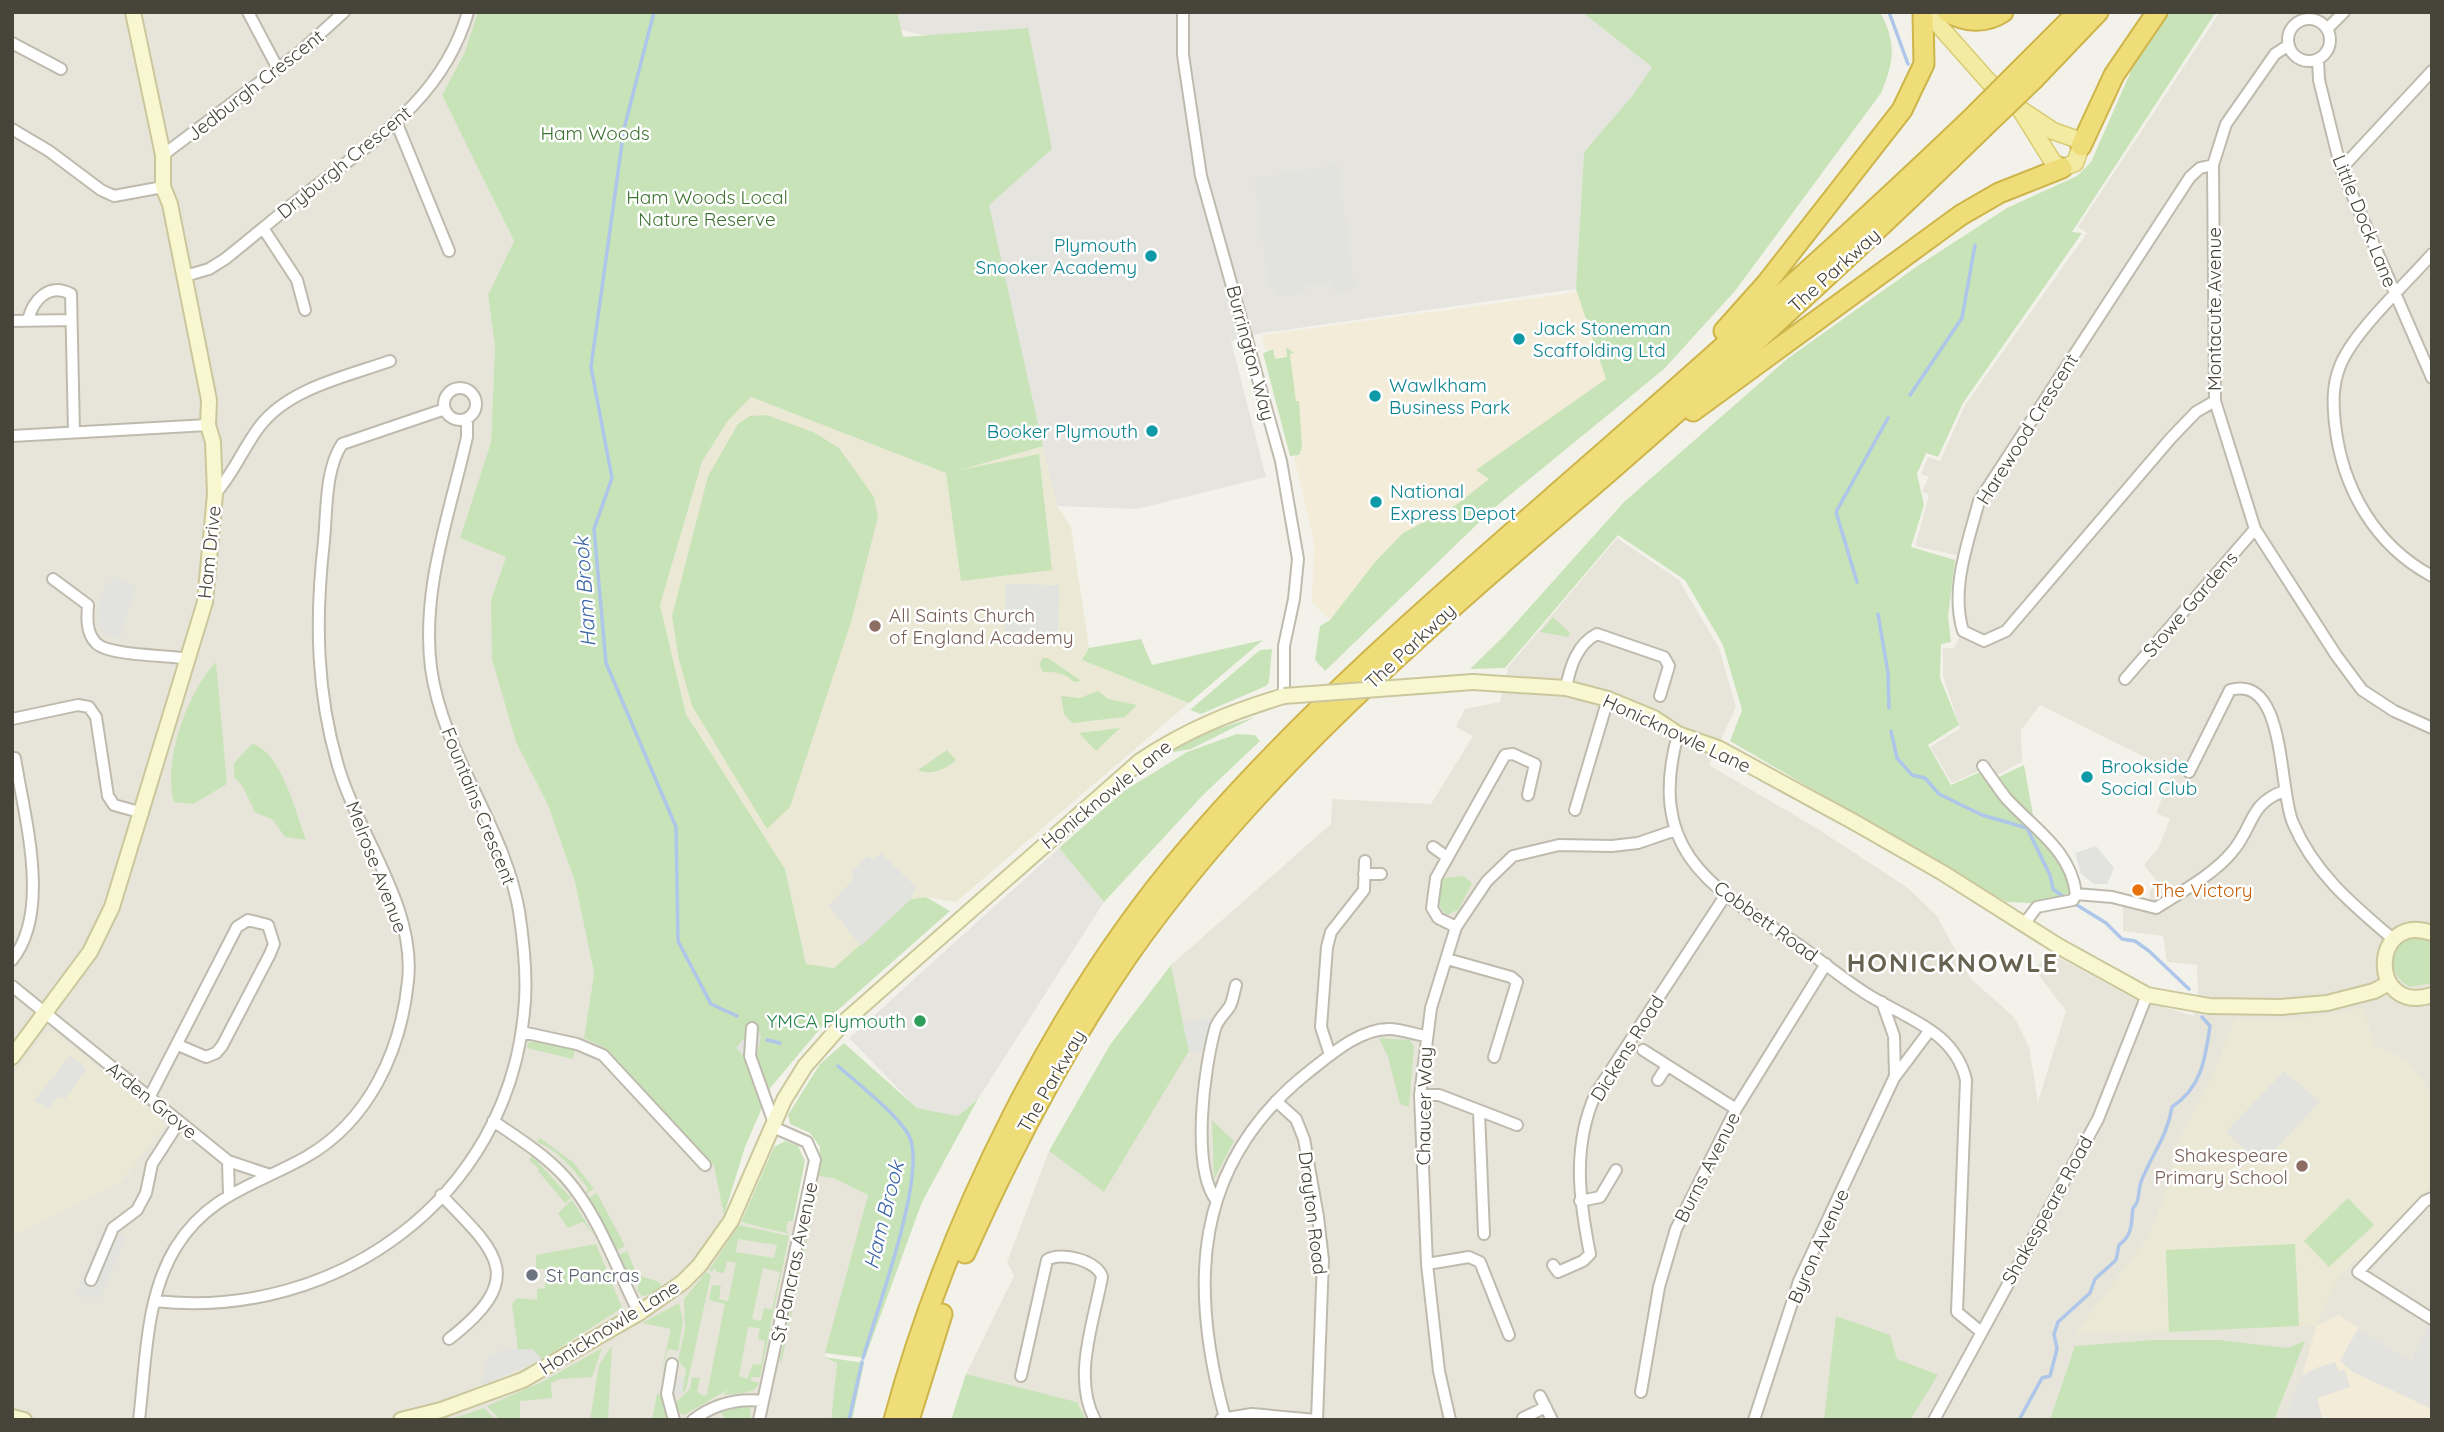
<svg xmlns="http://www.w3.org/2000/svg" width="2444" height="1432" font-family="Quicksand,sans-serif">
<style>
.residential{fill:#e7e5d9}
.commercial{fill:#f3ecd8}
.industrial{fill:#e6e4df}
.education{fill:#ebe9d6}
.green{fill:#c8e3b8;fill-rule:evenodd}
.parking{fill:#e2e2de}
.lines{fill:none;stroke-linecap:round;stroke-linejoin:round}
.stream{stroke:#adc6e9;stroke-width:3.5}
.street-casing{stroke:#bebbae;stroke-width:14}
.secondary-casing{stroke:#cbc79d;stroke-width:18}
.primary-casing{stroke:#d8cc74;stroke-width:19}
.highway-casing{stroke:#ceb54a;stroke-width:23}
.street{stroke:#fff;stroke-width:10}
.secondary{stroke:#f9f7cf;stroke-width:14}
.primary{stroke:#f4eba3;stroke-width:16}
.highway{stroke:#efdd7a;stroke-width:19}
.secondary-bridge-casing{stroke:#cbc79d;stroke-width:18;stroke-linecap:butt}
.highway-bridge-casing{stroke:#ceb54a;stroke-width:23;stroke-linecap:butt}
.secondary-bridge{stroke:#f9f7cf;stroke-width:14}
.highway-bridge{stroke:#efdd7a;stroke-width:19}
.culture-dot{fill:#0f9aa8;stroke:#fff;stroke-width:2.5}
.education-dot{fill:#8d6e63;stroke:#fff;stroke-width:2.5}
.food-dot{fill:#e8710a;stroke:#fff;stroke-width:2.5}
.leisure-dot{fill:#2e9e5b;stroke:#fff;stroke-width:2.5}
.worship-dot{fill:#6b7280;stroke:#fff;stroke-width:2.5}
.labels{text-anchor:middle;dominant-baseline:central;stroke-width:5;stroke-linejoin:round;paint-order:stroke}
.street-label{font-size:19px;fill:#474439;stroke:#fff}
.park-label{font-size:19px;fill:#3f7332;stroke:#fff}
.culture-label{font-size:19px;fill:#0d838f;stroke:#fff;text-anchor:start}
.education-label{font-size:19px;fill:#785e54;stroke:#fff;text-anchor:start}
.food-label{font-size:19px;fill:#c56008;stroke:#fff;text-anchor:start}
.leisure-label{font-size:19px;fill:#27864d;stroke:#fff;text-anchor:end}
.worship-label{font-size:19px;fill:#5b616d;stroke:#fff;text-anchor:start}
.water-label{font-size:21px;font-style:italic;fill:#3d67a8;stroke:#fff}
.district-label{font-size:26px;font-weight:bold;letter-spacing:2px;fill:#686351;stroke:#fff}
</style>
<rect width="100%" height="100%" fill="#f3f2ea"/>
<path class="residential" d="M12,12H478L464,54L442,95L514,241L488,295L495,346L491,442L460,538L506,557L491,600L516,742L548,805L575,882L594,973L584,1038L607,1049L715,1166L725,1216L744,1223L793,1221L800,1209L807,1171L833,1178L868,1195L825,1357L837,1362L831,1420H12Z
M2220,12H2432V1420H1086L1077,1402L966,1374L1014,1276L1007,1262L1049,1151L1104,1192L1189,1051L1171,965L1331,824L1332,799L1431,804L1473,736L1456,727L1465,709L1500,702L1508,667L1617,538L1679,580L1719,648L1736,707L1709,765L1818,829L1908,888L1937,916L1970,978L2014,1017L2029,1047L2038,1102L2066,1011L2034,969L2050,953L2133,998L2194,1016L2198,993L2197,965L2167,962L2163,936L2123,931V907L2149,909L2150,891L2159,884L2144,865L2159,847L2170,819L2156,813L2173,771L2040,705L2021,730L2022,762L1997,775L1992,765L1952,783L1930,747L1960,728L1943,676V648H1954L1962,632L1964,557L1915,546L1929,495L1922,491L1929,477L1921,474L1928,457L1940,461L1965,405L2087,233L2078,227Z"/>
<path class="commercial" d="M1594,290L1606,379L1477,470L1490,479L1456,505L1403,533L1375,562L1330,620L1312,602L1314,543L1294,457L1301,453L1299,401L1296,402L1290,353H1293L1287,348L1288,357L1275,360L1273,349L1266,350L1262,335Z
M2339,1315L2409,1362L2432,1325V1420H2283L2302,1377L2316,1326Z"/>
<path class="industrial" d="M894,12H1582L1652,67L1633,95L1584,152L1576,289L1262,333L1231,341L1266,477L1137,509L1057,506L985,199L935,38L884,26Z
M1059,848L1104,902L978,1099L958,1116L917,1108L849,1038Z"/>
<path class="education" d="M997,247L1057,506L1071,527L1089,648L1082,660L1189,703L956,902L926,897L911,899L834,968L806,964L785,869L686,714L660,605L702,462L727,422L751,397L946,473Z
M2363,1008L2375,1046L2406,1059L2432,1093V1190L2362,1263L2356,1260L2339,1275L2316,1326L2075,1334L2149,1236L2170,1182L2173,1150L2212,1078L2235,1019H2295Z
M55,1032L166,1124L120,1183L15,1235L12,1255V1076L45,1033Z"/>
<path class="green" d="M478,12H897L903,37L1028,28L1052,149L989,205L1043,446L960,470L1039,454L1052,570L961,581L946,473L751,397L727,422L702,462L660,605L686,714L785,869L806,964L834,968L911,899L926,897L950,911L830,1017L771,1087L745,1147L724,1215L714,1166L607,1049L584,1038L594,973L575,882L548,805L516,742L492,659L491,600L506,557L460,538L491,442L495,346L488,295L514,241L442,95L464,54Z
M1582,12H1880C1897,43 1894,62 1881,93L1735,291L1664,369L1494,508L1325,671L1315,660L1320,626L1330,620L1375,562L1403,533L1456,505L1489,479L1476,470L1606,379L1576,289L1584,152L1633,95L1652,67Z
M2170,12H2216L2072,232L2082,233L1963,403L1938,457L1926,453L1917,474L1924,505L1911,547L1955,560L1948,617L1951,642L1941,644L1940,678L1959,725L1928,745L1951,785L1991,767L1997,778L2024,765L2033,815L2067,875L2070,893L2030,903L2006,902L1730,741L1742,710L1723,645L1685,580L1618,535L1505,668L1470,669L1504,636L1624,502L1787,359L1919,265L2007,208L2077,176L2091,162L2132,69Z
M1286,347L1294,353L1290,354L1296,401H1299L1302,448L1299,455L1290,456L1263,353L1273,349L1275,359L1287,357Z
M767,415L813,432L839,448L874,497L878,517L851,622L790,807L767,829L692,706L679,660L672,616L708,476L738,424L750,416Z
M1553,617L1570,633L1568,637L1540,632Z
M1141,639L1152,665L1263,640L1189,703L1082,660L1089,648Z
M1272,649L1269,682L1266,686L1201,714L1190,710L1260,650Z
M1043,658H1048L1081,681L1074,682C1065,672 1055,672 1043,672L1039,664Z
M216,662L227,784L193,804L174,802C162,762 188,691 216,662Z
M1098,691L1108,699L1137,705L1125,717L1072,723L1064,714L1061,696L1080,698Z
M1255,717L1191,749L1168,753L1208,732Z
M1120,728L1096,751L1079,733Z
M1237,734L1255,735L1260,741L1203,795L1104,902L1059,848L1124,791L1187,752Z
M252,744C281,751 296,813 306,840L285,837L273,820L255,812L243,787L234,777V763Z
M947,750L956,760C946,769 931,776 918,770Z
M1463,876L1472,883L1459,909L1447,915C1435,906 1439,891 1443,878Z
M2420,937L2432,942V983L2410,987C2383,973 2389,939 2420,937Z
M1171,965L1189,1051L1104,1192L1049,1151L1110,1045Z
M1379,1038L1410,1040L1414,1047L1409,1107L1400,1104L1388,1057Z
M535,1041L575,1050L573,1059L527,1048L528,1043Z
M844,1043L917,1108L958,1116L978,1099L922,1202L865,1358L825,1353L868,1195L833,1178L818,1176L820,1147L810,1133L790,1124L788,1115L820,1064Z
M1212,1120L1234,1141L1214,1179Z
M540,1138L574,1163L594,1189L586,1194L588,1188C573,1169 558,1150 537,1142Z
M785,1141L798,1146L805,1161L793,1221H788L786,1231L790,1234L741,1222L774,1147Z
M532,1156L571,1198L565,1203L538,1171L539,1169L529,1160Z
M818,1183H819L781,1364L780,1359Z
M597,1193L625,1246L616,1251L589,1198Z
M2348,1198L2374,1225L2329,1267L2304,1241Z
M572,1200L594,1235L583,1222L568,1228L558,1213Z
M739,1225L789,1236L760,1377H751V1381L759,1383C755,1395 735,1393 723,1395L729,1389L684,1415L677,1412L675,1403L690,1389L692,1377L700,1378L697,1392L704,1396L707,1394L725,1304L709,1300L712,1285L721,1286L719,1299L728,1301L736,1263L727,1261L724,1273L716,1272L715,1267L712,1272L709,1270ZM738,1239L777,1245L774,1258L736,1252ZM763,1268L780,1272L772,1310L764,1308L761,1321L752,1319ZM748,1327L760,1328L758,1339L765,1341L761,1365L753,1364L747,1379L739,1376Z
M596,1244L622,1308L542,1359L532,1349L518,1350L512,1304L517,1298L537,1300V1289L545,1288V1269H536V1255Z
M2295,1244L2299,1326L2169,1332L2166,1250Z
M627,1251L638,1277L634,1284L619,1255Z
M706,1272L711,1275L686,1389L682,1394L686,1369L678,1361L685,1328L684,1299Z
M641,1276L659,1282L662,1287L649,1295L642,1296L637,1290Z
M679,1303L683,1321L678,1351L668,1349L661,1373L671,1329L642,1323Z
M1836,1316L1890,1335L1897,1359L1938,1375L1910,1420H1824Z
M2153,1340H2219L2288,1348L2305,1341L2274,1420H2050L2075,1346Z
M612,1345L608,1420H590L599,1365Z
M602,1348L592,1377L560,1379L551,1383L552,1398L520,1401V1420H500L487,1406L542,1382Z
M824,1357L864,1363L852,1420H831L837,1363Z
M966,1374L1077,1402L1086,1420H951Z
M657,1394L662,1395L668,1420H652Z
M746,1405L750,1407L751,1420H727L720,1412Z
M484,1408L496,1420H448Z"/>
<path class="parking" d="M1338,165L1355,289L1333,291L1331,282L1306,285V293L1279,297L1277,288H1269L1254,178Z
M117,576L136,587L120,639L106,635L98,625L97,611L104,588Z
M1006,584L1059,585L1058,640L1005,639Z
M2096,846L2114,868L2107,884H2094L2081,874L2075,853Z
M881,853L916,887L911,899L861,946L829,906L855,877L851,872L868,856L874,860Z
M1209,1018L1215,1026L1211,1054L1189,1051L1183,1023Z
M754,1026L761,1036L757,1055L749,1062L736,1048Z
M70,1055L87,1069L64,1100L58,1096L49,1110L35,1100Z
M2284,1071L2320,1102L2261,1164L2226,1132Z
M105,1226L126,1237L100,1298L75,1296Z
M2430,1324L2432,1409L2353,1372L2340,1361L2358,1328L2410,1362Z
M532,1349L542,1359L481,1386L488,1355H494V1351Z
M2335,1362L2339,1372L2344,1369L2350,1387L2317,1398L2323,1420H2283L2302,1376L2316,1368Z
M679,1377H684L682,1394L674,1400L671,1392L673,1380Z"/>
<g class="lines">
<path class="stream" d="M654,12L624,129L591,367L612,478L594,529L606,663L676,827L678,941L711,1004L737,1016
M1889,12L1908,64
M1910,395L1962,318L1975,245
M1857,582L1836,512L1888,418
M1878,614L1888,673L1889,708
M1891,731L1897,758L1912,775L1925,778L1939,794L1982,815L2027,828L2050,875L2053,889L2065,898
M2072,902L2106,923L2122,939L2135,941L2149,951L2189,989
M767,1040L780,1043
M838,1066C856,1082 901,1117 910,1138C926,1178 876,1312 863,1358
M849,1420L862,1362
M2019,1420L2042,1378L2050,1376L2057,1349L2054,1334L2058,1322L2090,1293L2095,1279L2116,1260L2119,1245C2133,1235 2131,1224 2133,1208C2141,1200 2137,1192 2141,1182C2151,1155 2167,1138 2172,1107C2202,1087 2205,1059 2210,1026L2202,1017"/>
<g class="street-casing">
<path id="street" d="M248,12L277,67
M1183,12V55L1201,176L1281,461L1298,559L1294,599L1284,646V696
M2288 40a21 21 0 1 1 42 0a21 21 0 1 1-42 0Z
M2327,29L2344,12
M12,43L61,69
M2289,45L2275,54L2226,124L2213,165L2215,401L2255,529L2336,655L2362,690L2394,711L2432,728
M2318,59L2319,80L2341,169L2432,378
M397,124L449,251
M12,129L49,151L101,190L114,196L163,187
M163,155L301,51L344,12
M2213,165L2200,168L2190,177L1979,501C1968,543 1950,589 1963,631L1984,641L2006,631L2171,438L2196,412L2215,401
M2341,169L2432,71
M263,228L297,280L305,310
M2432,254C2406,284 2353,332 2340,366C2332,386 2333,404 2335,424C2342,487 2374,545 2432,576
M185,276L209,269L225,259C253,237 280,213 308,192C375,140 443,98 468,12
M28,320C33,300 49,282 71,294L74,432
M12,321L71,320
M444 404a16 16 0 1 1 32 0a16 16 0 1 1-32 0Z
M12,436L208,425
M215,494C234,473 243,448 260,426C289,388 348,376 390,361
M53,579L88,605C87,617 86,633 96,643C108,656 169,655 189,659
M2125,679L2255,529
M1566,688C1570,667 1577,644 1597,634L1664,657L1669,666L1660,696
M12,719L78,705L89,707L96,717L108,796L114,805L143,813
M1678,734C1646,851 1710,887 1796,943C1821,960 1844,980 1870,996C1908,1019 1955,1032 1966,1080L1957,1312L1980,1331
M1983,766C1991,777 1998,788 2006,798C2033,828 2071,850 2076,894
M2189,772L2230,690C2287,674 2278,790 2293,823C2314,873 2353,905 2393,939
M1575,810L1608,699
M1433,847L1447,857
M1364,874H1381
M2024,924L2037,907L2073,900L2076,894L2112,897L2156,908C2181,892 2213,875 2232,852C2254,827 2248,804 2284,791
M1456,927L1438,918L1432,908L1436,878L1505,755L1513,754L1535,764L1528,795
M1447,959L1511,977L1517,982L1494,1057
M12,960C52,911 24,816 15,758
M12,986L228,1161L267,1174
M1882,1002L1894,1036L1895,1075
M752,1028L750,1056L774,1123
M522,1032L577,1044L603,1055L705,1165
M1643,1050L1736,1109
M1330,1055L1321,1027L1327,947L1331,932L1364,890L1365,861
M1658,1080L1667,1066
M1420,1095H1439L1517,1125
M149,1098L237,927L248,920L268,925L274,944L270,954L222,1046L216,1053L206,1057L178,1045
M1276,1101L1296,1119L1304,1139L1318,1217L1323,1260L1317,1420
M1479,1112L1484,1234
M493,1121C518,1138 544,1154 565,1177C599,1215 616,1268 639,1313
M228,1161L229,1195
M441,1195C499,1254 527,1278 449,1339
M2432,1198L2425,1201L2358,1272L2432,1319
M1216,1200C1191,1166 1204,1069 1215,1029C1217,1020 1225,1014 1230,1006C1233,1000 1234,992 1236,985
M1580,1201L1600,1197L1616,1170
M1427,1264L1469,1257L1480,1262L1509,1335
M1553,1265L1558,1272L1583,1261L1590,1254C1579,1199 1572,1146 1596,1093L1725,896
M91,1280L113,1228L137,1210L146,1193L152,1164L179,1122
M155,1301C336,1321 507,1198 524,1012C528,979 524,944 519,911C504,825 443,755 431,668C421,589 450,513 467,437V419
M672,1364L667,1394L674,1420
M1021,1376L1047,1260C1062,1251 1098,1261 1102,1277C1094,1321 1072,1378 1095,1420
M1641,1392L1659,1287L1676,1229L1736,1109L1826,964
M1540,1396L1552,1420
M1225,1418C1189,1287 1192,1166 1306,1074C1328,1057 1358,1029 1389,1029C1400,1029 1414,1034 1425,1036
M1523,1418L1546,1407
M1221,1419L1252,1414L1316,1420
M139,1420C146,1363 145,1297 176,1247C209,1194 256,1185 306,1157C369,1121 401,1051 408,981C416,908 361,839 340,772C316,696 315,619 324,541C327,509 325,470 342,444L445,409
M693,1420C714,1404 737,1398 763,1401
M759,1420L815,1160L807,1142L773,1127
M1450,1420L1439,1371L1427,1264L1420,1095L1431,1008L1456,927L1487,881L1513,856L1559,845L1612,846L1638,843L1676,830
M1754,1420L1799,1281L1894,1078L1930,1030
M1934,1420L2098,1119L2147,995"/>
</g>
<g class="secondary-casing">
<path id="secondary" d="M1473,682L1566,688L1608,699L1654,718L1678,734L1718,748L1854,822L1943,873L2060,947L2147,995L2209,1006L2281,1007L2327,1003L2374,991L2389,983
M2432,933C2370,911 2368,1016 2432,995
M12,1057L90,952L112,907L205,602L215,494L213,442L208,425L209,400L170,204L163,187V155L133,12
M12,1417L24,1420
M401,1420L441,1410L523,1380L639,1313L683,1282L699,1266L731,1221L784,1100L805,1066L843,1023L1140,761C1186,730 1231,712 1284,696"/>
</g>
<g class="primary-casing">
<path id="primary" d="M1927,12L1989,82L2020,109L2053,131L2076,139L2081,146L2075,163L2062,168L2053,162L2020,109"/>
</g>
<g class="highway-casing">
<path id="highway" d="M1947,12C1965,22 1985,24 2003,12
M2022,68L2078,12
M2034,79L2098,12
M2081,146L2114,75L2157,12
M1724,331L1766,284L1902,110L1924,64L1923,12
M1693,411L1961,215L1999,193L2062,168
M965,1253C1011,1150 1063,1050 1127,957C1257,771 1432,623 1603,477C1733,364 1860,248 1983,128
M894,1420C948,1221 1056,1002 1190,846C1307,709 1443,593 1578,475C1713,357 1847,238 1976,114
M909,1420L942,1314"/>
</g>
<use href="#street" class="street"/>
<use href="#secondary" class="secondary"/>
<use href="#primary" class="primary"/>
<use href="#highway" class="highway"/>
<g class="secondary-bridge-casing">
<path id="secondary-bridge" d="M1284,696L1473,682"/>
</g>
<g class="highway-bridge-casing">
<path id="highway-bridge" d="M1976,114L2022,68
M1983,128L2034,79"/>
</g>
<use href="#secondary-bridge" class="secondary-bridge"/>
<use href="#highway-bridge" class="highway-bridge"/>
</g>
<g class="culture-dot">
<circle cx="1151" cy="256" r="7"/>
<circle cx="1519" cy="339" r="7"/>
<circle cx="1375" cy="396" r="7"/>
<circle cx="1152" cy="431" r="7"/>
<circle cx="1376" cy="502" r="7"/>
<circle cx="2087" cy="777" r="7"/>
</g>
<g class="education-dot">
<circle cx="875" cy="626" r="7"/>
<circle cx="2302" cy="1166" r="7"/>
</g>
<circle class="food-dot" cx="2138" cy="890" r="7"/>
<circle class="leisure-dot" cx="920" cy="1021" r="7"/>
<circle class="worship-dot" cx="532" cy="1275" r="7"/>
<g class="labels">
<g class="street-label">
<text transform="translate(255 85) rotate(-38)">Jedburgh Crescent</text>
<text transform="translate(344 162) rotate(-39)">Dryburgh Crescent</text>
<text transform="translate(2365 221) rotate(68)">Little Dock Lane</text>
<text transform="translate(1834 270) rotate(-42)">The Parkway</text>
<text transform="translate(2214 309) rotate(-90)">Montacute Avenue</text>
<text transform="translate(1251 353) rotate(75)">Burrington Way</text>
<text transform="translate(2027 429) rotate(-58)">Harewood Crescent</text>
<text transform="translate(209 552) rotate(-84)">Ham Drive</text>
<text transform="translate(2190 604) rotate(-49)">Stowe Gardens</text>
<text transform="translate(1410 646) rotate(-43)">The Parkway</text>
<text transform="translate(1677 733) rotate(25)">Honicknowle Lane</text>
<text transform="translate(1106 794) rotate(-39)">Honicknowle Lane</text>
<text transform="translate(479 806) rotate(68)">Fountains Crescent</text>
<text transform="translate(377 867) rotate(69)">Melrose Avenue</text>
<text transform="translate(1766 921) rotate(36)">Cobbett Road</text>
<text transform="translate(1627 1048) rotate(-58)">Dickens Road</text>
<text transform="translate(1051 1081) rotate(-60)">The Parkway</text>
<text transform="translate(152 1100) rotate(39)">Arden Grove</text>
<text transform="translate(1424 1106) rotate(-89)">Chaucer Way</text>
<text transform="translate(1707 1167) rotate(-63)">Burns Avenue</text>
<text transform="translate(2047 1210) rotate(-61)">Shakespeare Road</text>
<text transform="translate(1313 1213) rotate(83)">Drayton Road</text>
<text transform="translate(1818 1246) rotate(-66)">Byron Avenue</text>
<text transform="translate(794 1262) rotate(-78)">St Pancras Avenue</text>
<text transform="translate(609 1327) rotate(-32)">Honicknowle Lane</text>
</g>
<g class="park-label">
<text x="595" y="133">Ham Woods</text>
<text x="707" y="197">Ham Woods Local<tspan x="707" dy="22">Nature Reserve</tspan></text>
</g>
<g class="culture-label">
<text x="1137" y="245" text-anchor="end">Plymouth<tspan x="1137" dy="22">Snooker Academy</tspan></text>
<text x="1533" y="328">Jack Stoneman<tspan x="1533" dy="22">Scaffolding Ltd</tspan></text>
<text x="1389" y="385">Wawlkham<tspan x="1389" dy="22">Business Park</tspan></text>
<text x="1138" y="431" text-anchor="end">Booker Plymouth</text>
<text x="1390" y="491">National<tspan x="1390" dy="22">Express Depot</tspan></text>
<text x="2101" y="766">Brookside<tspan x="2101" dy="22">Social Club</tspan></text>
</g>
<g class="education-label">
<text x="889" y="615">All Saints Church<tspan x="889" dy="22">of England Academy</tspan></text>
<text x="2288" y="1155" text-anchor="end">Shakespeare<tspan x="2288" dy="22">Primary School</tspan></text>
</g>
<g class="food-label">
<text x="2152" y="890">The Victory</text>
</g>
<g class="leisure-label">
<text x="906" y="1021">YMCA Plymouth</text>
</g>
<g class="worship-label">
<text x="546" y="1275">St Pancras</text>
</g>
<g class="water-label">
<text transform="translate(584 592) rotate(-94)">Ham Brook</text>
<text transform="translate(883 1215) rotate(-76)">Ham Brook</text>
</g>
<g class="district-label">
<text x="1953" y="962">HONICKNOWLE</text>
</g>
</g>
<rect width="2444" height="1432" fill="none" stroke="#474439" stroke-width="28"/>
</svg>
